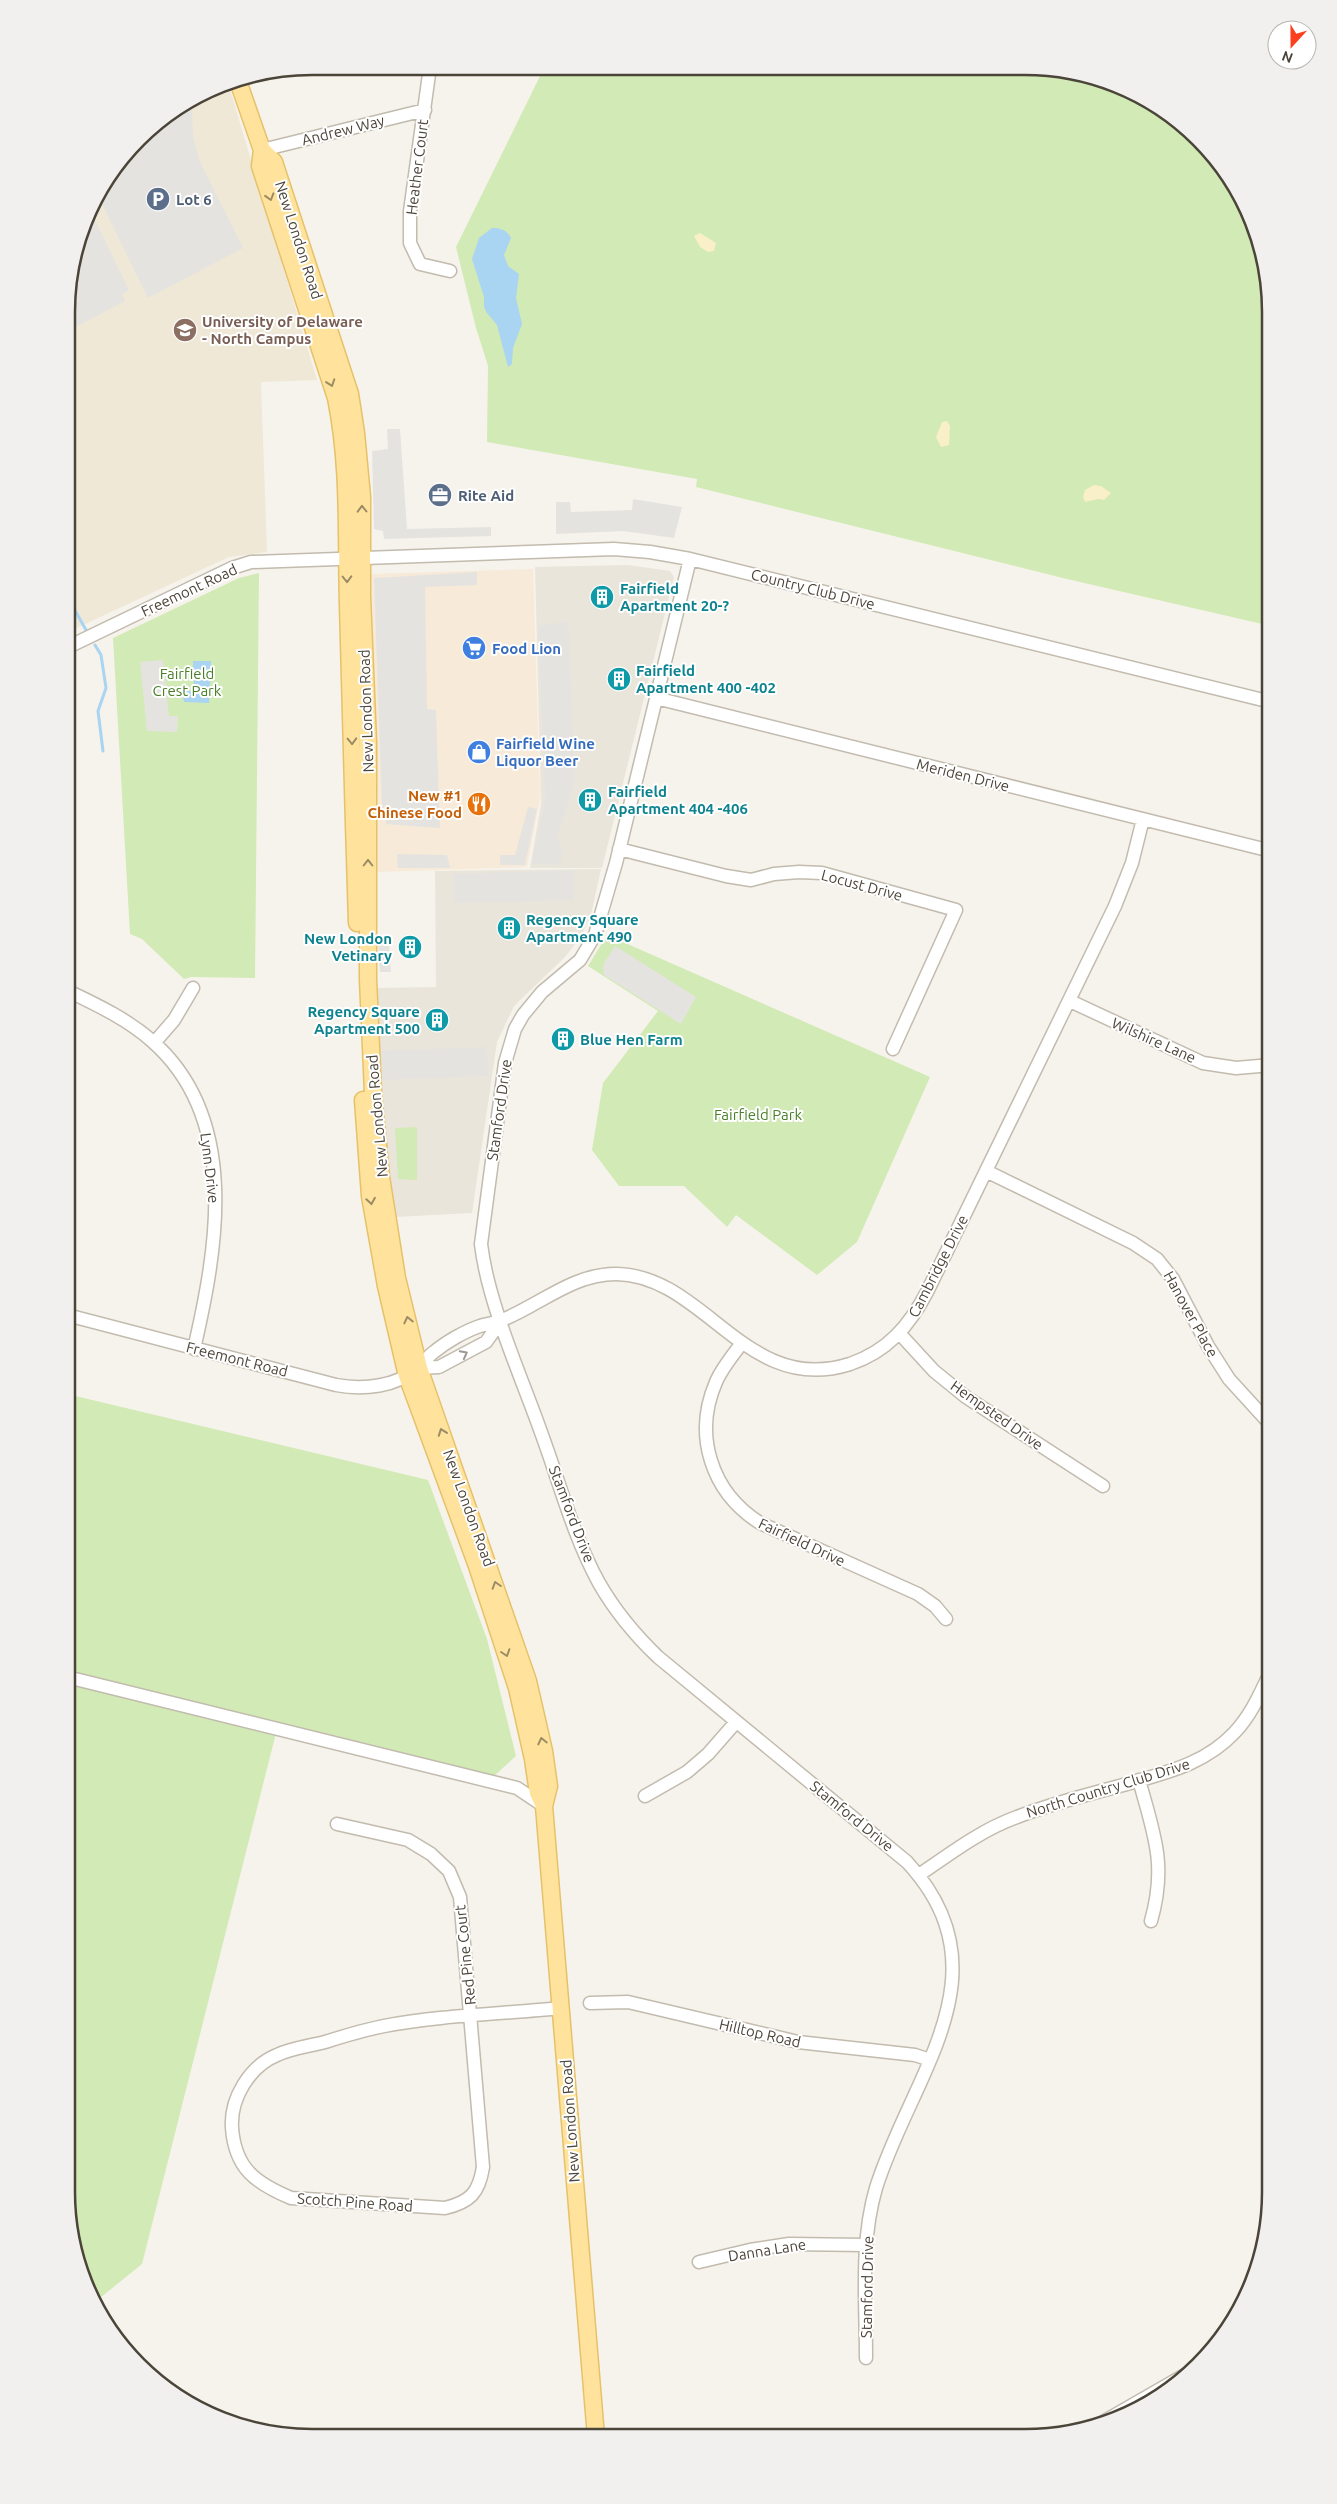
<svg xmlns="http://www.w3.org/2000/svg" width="1337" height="2504" font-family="Ubuntu,sans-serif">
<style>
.residential{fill:#eae5da}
.commercial{fill:#f7ead8}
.education{fill:#efe8d6}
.green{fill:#d2eab5}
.sand{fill:#f9efc9}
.parking{fill:#e5e3e0}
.water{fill:#a9d4f2}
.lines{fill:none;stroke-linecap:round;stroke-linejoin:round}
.stream{stroke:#a9d4f2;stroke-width:3}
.minor-casing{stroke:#c2bbae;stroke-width:15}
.major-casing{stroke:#e6c16a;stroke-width:19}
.minor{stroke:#fff;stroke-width:12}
.major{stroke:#ffe39c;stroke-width:16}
.oneway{stroke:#9c8c66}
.oneway2{stroke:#9c9892}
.labels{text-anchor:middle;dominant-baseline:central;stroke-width:4;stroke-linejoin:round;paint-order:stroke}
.street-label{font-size:15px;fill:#4b4439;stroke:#fff}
.service-label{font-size:15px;font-weight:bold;fill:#4e5e75;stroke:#fff;text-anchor:start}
.education-label{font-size:15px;font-weight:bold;fill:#785e54;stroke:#fff;text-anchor:start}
.culture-label{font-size:15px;font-weight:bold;fill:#0d838f;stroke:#fff;text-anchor:start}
.shop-label{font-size:15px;font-weight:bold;fill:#366cbe;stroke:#fff;text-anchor:start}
.park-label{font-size:15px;fill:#4a7f2a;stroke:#fff}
.food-label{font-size:15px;font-weight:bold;fill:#c56008;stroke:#fff;text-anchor:end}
.rim{fill:none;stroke:#4b4439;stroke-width:2.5}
</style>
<rect width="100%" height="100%" fill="#f6f3ec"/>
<path class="residential" d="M628,565L670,571L674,577L602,868H530L541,804L535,567Z
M601,869L591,915L581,936L565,957L514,1006L497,1042L472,1213L395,1217L384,1153L376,988L436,987L435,871Z"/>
<path class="commercial" d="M533,569L540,798L527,867L377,872L371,574Z"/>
<path class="education" d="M228,83L317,380L261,382L267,552L229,557L68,632V281L92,203L150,128L218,85Z"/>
<path class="green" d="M544,68L1072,71L1133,92L1187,127L1229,175L1258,234L1271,312V626L1067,579L696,487L697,479L487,442L488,366L476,328L456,247Z
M259,573L255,978L191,977L184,979L142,939L130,934L113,638L239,578Z
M607,935L930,1077L857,1242L817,1275L736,1215L727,1227L684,1186H619L592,1150L603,1083L658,1011L588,966Z
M417,1127V1180L398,1179L395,1128Z
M67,1394L428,1480L487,1639L516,1756L493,1777L67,1671Z
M67,1684L276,1733L142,2264L95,2302L79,2270L66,2192Z"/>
<path class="sand" d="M700,233L716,243L714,251L708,252L700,247L694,236Z
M947,421L950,426L949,445L941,447L936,437L942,422Z
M1094,485L1101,486L1111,493L1104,500L1098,499L1085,502L1083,497L1085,490Z"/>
<path class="parking" d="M187,104L192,106L193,136L199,160L243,248L148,298L98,196L150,128Z
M90,210L129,290L122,294L125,301L68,331V307L79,301L76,298L70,302L68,299V281Z
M387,429H400L407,529L491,527V536L384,539L383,531L374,529L372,451L388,449Z
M633,499L682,507L674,538L623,531L556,534V502H570L571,512L632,510Z
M477,572V585L425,587L427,709L436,710L440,828L386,824L387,808H382L374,578Z
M568,621L575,781L557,838L563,850L560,865L532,863L545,798L538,626Z
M163,660L169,716H178L177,732L147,731L140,662Z
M528,807L537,809L525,865H500V855H515Z
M397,854L447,855L450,868H398Z
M574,870V900L455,903L453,874Z
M389,943L391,972H380L378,944Z
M615,946L696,997L681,1024L604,975L603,965Z
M487,1047L488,1076L380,1080L378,1051Z"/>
<path class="water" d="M492,228C501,228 507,230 511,238L504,255L508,266L519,274L516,298L522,324L513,348L512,364L508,367L497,325L487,313L484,307V297L472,259L479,238Z
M193,661H211L209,703L184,702L182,692L194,690Z"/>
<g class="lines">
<path class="stream" d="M68,598L86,630
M95,645L101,655L106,688L98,711L103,751"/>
<g class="minor-casing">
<path id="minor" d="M430,67L410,211V243L420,264L450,271
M262,150L425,110
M690,559L616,863L595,935L580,960L542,992L523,1015L515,1029L505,1063L481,1244C488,1304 522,1378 542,1435C560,1484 574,1538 599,1583C615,1611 635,1635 658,1657L907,1862C1010,1973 911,2075 876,2188C860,2242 866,2301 866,2358
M68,647L232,568L251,562L614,549L650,552L690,559L1271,702
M656,698L1271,851
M619,849L726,876L751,880L774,874L799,872L822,873L956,910L893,1049
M68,991C97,1005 127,1019 152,1041C241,1119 217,1249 194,1349
M1070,1001L1203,1063L1236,1068L1271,1065
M154,1043L174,1020L193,988
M986,1171L1133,1243L1157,1259L1173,1279L1208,1346L1229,1379L1270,1424
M67,1315L336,1385C363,1390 396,1387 418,1368C424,1363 428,1356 434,1352C446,1342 465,1331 480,1326C487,1324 495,1323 502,1320C540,1305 572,1274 616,1274C705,1275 746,1397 850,1364C888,1351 909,1326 927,1292L1115,906L1132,863L1143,819
M900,1334L934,1371L966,1397L1103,1486
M742,1343C733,1355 722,1368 716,1382C693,1435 711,1492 760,1523L918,1594L935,1606L946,1619
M419,1368L439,1367L486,1342L501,1321
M67,1677L517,1788L544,1806
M1139,1780C1154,1834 1167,1865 1151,1921
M645,1796L687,1772L708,1754L736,1722
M337,1824L408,1840L431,1854L449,1871L460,1897L483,2167C479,2193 470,2202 445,2208L291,2198C255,2183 235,2168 232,2128C230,2098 250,2066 277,2055C292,2048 310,2046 325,2042C344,2036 364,2030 384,2026C442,2015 502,2014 561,2008
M919,1875C951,1853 981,1830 1017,1817C1055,1802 1095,1793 1134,1782C1172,1771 1207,1762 1235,1732C1251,1715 1260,1694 1270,1673
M590,2003L628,2002L798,2042L915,2055L930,2060
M699,2262L750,2250L789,2244L866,2245
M1096,2426L1183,2376"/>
</g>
<g class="major-casing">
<path id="major" d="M238,81L262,150L260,166L336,398C350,467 346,535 348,605C350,711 354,817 357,923
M262,150L274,162L350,394L356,433L362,497V596L368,743V979L373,1093L381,1177L397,1278L419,1368L528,1681L544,1751L549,1786L544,1806L596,2437
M363,1100L370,1196L386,1286L407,1376L477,1566L517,1688L533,1759L538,1793L544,1806"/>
</g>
<use href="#minor" class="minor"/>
<use href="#major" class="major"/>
</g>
<defs><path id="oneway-chevron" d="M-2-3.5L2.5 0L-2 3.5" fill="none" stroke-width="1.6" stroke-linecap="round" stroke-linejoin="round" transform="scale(1.25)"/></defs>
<g class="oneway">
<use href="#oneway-chevron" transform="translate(270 197) rotate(73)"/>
<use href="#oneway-chevron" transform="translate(331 383) rotate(71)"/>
<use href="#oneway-chevron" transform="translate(362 509) rotate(-91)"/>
<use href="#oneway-chevron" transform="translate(347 579) rotate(89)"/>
<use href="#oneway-chevron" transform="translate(352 741) rotate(88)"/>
<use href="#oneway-chevron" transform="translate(368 863) rotate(-90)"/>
<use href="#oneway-chevron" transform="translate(371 1201) rotate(81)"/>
<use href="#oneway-chevron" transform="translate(408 1320) rotate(-103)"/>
<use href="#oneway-chevron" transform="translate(442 1432) rotate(-110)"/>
<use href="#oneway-chevron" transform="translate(496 1585) rotate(-108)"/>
<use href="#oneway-chevron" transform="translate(506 1653) rotate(72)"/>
<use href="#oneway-chevron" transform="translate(542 1741) rotate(-103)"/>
</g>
<use class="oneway2" href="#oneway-chevron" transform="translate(464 1354) rotate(-28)"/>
<defs>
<g id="parking-disc" transform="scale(1.25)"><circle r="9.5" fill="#5c6f8a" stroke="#fff"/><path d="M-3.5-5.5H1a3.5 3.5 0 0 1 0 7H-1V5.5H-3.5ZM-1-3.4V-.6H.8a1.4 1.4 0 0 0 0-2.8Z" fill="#fff"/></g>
<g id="university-disc" transform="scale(1.25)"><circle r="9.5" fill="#8d6e63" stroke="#fff"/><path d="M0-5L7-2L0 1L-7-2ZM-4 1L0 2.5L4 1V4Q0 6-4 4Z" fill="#fff"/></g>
<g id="office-disc" transform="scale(1.25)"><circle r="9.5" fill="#5c6f8a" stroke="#fff"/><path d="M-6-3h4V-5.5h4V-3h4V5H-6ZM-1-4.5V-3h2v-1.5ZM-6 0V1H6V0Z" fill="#fff"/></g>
<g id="building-disc" transform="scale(1.25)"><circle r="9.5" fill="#0f9aa8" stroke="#fff"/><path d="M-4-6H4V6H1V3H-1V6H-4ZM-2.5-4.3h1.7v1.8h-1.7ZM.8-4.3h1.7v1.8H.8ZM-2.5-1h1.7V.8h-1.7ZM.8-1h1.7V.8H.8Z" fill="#fff"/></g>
<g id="supermarket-disc" transform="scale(1.25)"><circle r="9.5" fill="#3f7fe0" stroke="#fff"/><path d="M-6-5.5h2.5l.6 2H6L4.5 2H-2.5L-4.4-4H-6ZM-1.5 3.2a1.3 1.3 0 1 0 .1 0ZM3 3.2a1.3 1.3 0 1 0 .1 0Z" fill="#fff"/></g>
<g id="shop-disc" transform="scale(1.25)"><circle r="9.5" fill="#3f7fe0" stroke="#fff"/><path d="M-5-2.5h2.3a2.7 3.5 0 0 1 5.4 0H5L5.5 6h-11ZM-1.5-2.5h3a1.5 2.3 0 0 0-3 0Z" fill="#fff"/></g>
<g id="restaurant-disc" transform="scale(1.25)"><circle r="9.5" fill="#e8710a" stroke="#fff"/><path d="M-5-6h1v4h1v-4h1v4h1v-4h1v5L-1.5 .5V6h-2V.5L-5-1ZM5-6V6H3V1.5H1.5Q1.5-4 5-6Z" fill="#fff"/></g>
</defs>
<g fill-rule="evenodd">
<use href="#parking-disc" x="158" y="199"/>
<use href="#university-disc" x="185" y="330"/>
<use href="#office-disc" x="440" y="495"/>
<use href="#building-disc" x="602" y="597"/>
<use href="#supermarket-disc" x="474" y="648"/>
<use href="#building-disc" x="619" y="679"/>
<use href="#shop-disc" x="479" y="752"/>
<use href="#building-disc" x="590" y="800"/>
<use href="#restaurant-disc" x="479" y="804"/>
<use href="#building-disc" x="509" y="928"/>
<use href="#building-disc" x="410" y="947"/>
<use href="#building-disc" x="437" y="1020"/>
<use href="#building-disc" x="563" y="1039"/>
</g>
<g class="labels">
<g class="street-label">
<text transform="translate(343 130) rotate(-14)">Andrew Way</text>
<text transform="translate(417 167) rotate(-83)">Heather Court</text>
<text transform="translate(299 240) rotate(72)">New London Road</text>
<text transform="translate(813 589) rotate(14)">Country Club Drive</text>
<text transform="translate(189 590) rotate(-25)">Freemont Road</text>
<text transform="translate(366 711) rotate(-92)">New London Road</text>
<text transform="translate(963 775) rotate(14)">Meriden Drive</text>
<text transform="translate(862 885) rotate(15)">Locust Drive</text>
<text transform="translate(1154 1040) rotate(24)">Wilshire Lane</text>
<text transform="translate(499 1110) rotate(-82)">Stamford Drive</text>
<text transform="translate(377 1116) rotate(-95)">New London Road</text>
<text transform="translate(210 1168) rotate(83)">Lynn Drive</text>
<text transform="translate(938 1266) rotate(-63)">Cambridge Drive</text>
<text transform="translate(1191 1314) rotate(61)">Hanover Place</text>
<text transform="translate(237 1359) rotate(14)">Freemont Road</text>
<text transform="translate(997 1415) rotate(35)">Hempsted Drive</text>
<text transform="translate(469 1508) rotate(70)">New London Road</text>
<text transform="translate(572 1514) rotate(69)">Stamford Drive</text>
<text transform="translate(802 1542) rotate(25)">Fairfield Drive</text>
<text transform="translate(1108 1788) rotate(-17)">North Country Club Drive</text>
<text transform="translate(852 1816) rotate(39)">Stamford Drive</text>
<text transform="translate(465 1955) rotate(-96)">Red Pine Court</text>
<text transform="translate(760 2033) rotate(13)">Hilltop Road</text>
<text transform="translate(570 2121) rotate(-94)">New London Road</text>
<text transform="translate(355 2202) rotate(4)">Scotch Pine Road</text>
<text transform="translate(767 2250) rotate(-9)">Danna Lane</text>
<text transform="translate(867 2287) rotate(-89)">Stamford Drive</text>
</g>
<g class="service-label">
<text x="176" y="199">Lot 6</text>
<text x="458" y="495">Rite Aid</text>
</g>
<g class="education-label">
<text x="202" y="321">University of Delaware<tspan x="202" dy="17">- North Campus</tspan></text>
</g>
<g class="culture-label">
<text x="620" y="588">Fairfield<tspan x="620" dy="17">Apartment 20-?</tspan></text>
<text x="636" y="670">Fairfield<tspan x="636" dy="17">Apartment 400 -402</tspan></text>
<text x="608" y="791">Fairfield<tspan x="608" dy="17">Apartment 404 -406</tspan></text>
<text x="526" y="919">Regency Square<tspan x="526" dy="17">Apartment 490</tspan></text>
<text x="392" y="938" text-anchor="end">New London<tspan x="392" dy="17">Vetinary</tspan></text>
<text x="420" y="1011" text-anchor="end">Regency Square<tspan x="420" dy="17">Apartment 500</tspan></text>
<text x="580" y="1039">Blue Hen Farm</text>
</g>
<g class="shop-label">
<text x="492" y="648">Food Lion</text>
<text x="496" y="743">Fairfield Wine<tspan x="496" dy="17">Liquor Beer</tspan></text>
</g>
<g class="park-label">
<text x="187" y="673">Fairfield<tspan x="187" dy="17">Crest Park</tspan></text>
<text x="758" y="1114">Fairfield Park</text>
</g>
<g class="food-label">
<text x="462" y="795">New #1<tspan x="462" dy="17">Chinese Food</tspan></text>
</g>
</g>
<path d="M0 0H1337V2504H0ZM312 75H1025A237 237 0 0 1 1262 312V2192A237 237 0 0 1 1025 2429H312A237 237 0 0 1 75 2192V312A237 237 0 0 1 312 75Z" fill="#f1f0ef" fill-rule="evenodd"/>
<path class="rim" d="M312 75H1025A237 237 0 0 1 1262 312V2192A237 237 0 0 1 1025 2429H312A237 237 0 0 1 75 2192V312A237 237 0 0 1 312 75Z"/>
<g transform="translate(1292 45) rotate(201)"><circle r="24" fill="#ffffff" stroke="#b7b4b0"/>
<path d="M0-4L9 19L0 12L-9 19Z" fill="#fc3f1d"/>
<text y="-8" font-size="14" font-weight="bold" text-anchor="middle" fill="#4b4439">N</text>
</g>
</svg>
